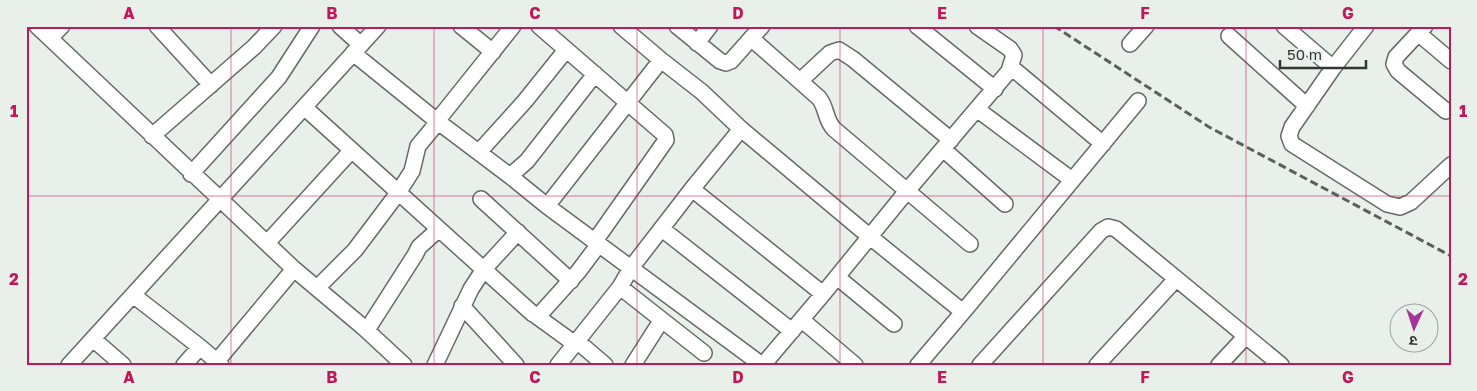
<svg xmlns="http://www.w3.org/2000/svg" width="1477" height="391" font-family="'Golos Text','Noto Sans Devanagari',sans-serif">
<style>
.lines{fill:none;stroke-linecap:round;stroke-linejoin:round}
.minor-casing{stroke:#656a66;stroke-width:18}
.minor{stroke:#fff;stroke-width:15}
.rail{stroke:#5c5f5c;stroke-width:3;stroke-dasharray:8 4;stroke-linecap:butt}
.grid{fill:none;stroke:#c2185b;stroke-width:1;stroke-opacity:0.55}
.neatline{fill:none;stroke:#c2185b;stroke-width:2}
.grid-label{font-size:16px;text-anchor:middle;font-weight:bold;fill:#c2185b}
</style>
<rect width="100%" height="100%" fill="#e9efe9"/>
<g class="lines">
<g class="minor-casing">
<path id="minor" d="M37,26L294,269L363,327L404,365
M157,26L211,85
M340,26L361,45
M461,26L493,52
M539,26L665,135L666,140L664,143L595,241
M621,26L661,60L702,92L741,129L869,236L963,312L918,365
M677,26L720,61L726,63L731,61L762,26
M917,26L995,89
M1284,26L1333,68
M1366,26L1333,68L1292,127L1289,136L1292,144L1387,204L1400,207L1411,202L1451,165
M1425,26L1396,57L1394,64L1398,71L1446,111
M1418,33L1451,61
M1229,36L1307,106
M50,38L62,26
M752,39L819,98C827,108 825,120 834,129L970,244
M697,43L710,26
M1130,44L1146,26
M353,53L437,121L510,176
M1011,67L1103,144
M595,74L527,161L510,176L547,206L762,365
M800,81L830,53L839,50L853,59L951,140
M304,107L533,314L538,315L542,312L578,272L599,244
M978,110L1072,180
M437,121L513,26
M152,136L254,47L274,26
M943,149L1005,204
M479,152L525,101L566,50
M191,174L279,77L312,26
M692,189L823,294
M481,199L571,281
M547,206L661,60
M662,229L792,331
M267,243L351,151
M837,277L894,324
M620,287L704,353
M317,288L355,250L398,193L412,171L418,146L438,122
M133,295L200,347L221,365
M462,306L516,365
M963,312L1138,101
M535,315L575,344
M802,320L855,365
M367,330L415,255L419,247L439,229
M93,339L123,365
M577,341L605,365
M217,361L294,269
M69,365L378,26
M184,365L200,347
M435,365L471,289L484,269L518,232
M558,365L620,287L631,268L692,189L741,129
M633,365L661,321
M763,365L823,294L907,191L1009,71L1014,55L1010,49L977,26
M980,365L1101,231L1108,227L1116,229L1281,365
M1097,365L1176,279
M1219,365L1246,336"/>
</g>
<use href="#minor" class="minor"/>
<path class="rail" d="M1054,26L1209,127L1451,256"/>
</g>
<path class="grid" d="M231,26V365M434,26V365M637,26V365M840,26V365M1043,26V365M1246,26V365M26,196H1451"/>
<rect width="1477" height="391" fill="none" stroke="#e9efe9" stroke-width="55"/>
<g transform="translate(1414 328) rotate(183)"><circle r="24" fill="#e9efe9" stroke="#a1a5a1"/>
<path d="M0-4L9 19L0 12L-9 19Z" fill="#a23595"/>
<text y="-8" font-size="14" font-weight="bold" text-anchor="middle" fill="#343634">उ</text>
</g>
<path d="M1280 60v8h86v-8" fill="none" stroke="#343634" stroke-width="2.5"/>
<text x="1287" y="60" font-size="15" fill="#343634" stroke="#e9efe9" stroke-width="4" paint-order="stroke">50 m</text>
<rect x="28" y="28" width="1422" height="336" class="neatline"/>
<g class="grid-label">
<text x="129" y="19">A</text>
<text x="332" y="19">B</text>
<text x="535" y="19">C</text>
<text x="738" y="19">D</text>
<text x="942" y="19">E</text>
<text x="1145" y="19">F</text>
<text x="1348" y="19">G</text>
<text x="14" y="117">1</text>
<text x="1463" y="117">1</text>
<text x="14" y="285">2</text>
<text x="1463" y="285">2</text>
<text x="129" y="383">A</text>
<text x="332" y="383">B</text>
<text x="535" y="383">C</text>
<text x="738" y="383">D</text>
<text x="942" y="383">E</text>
<text x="1145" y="383">F</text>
<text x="1348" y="383">G</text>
</g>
</svg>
